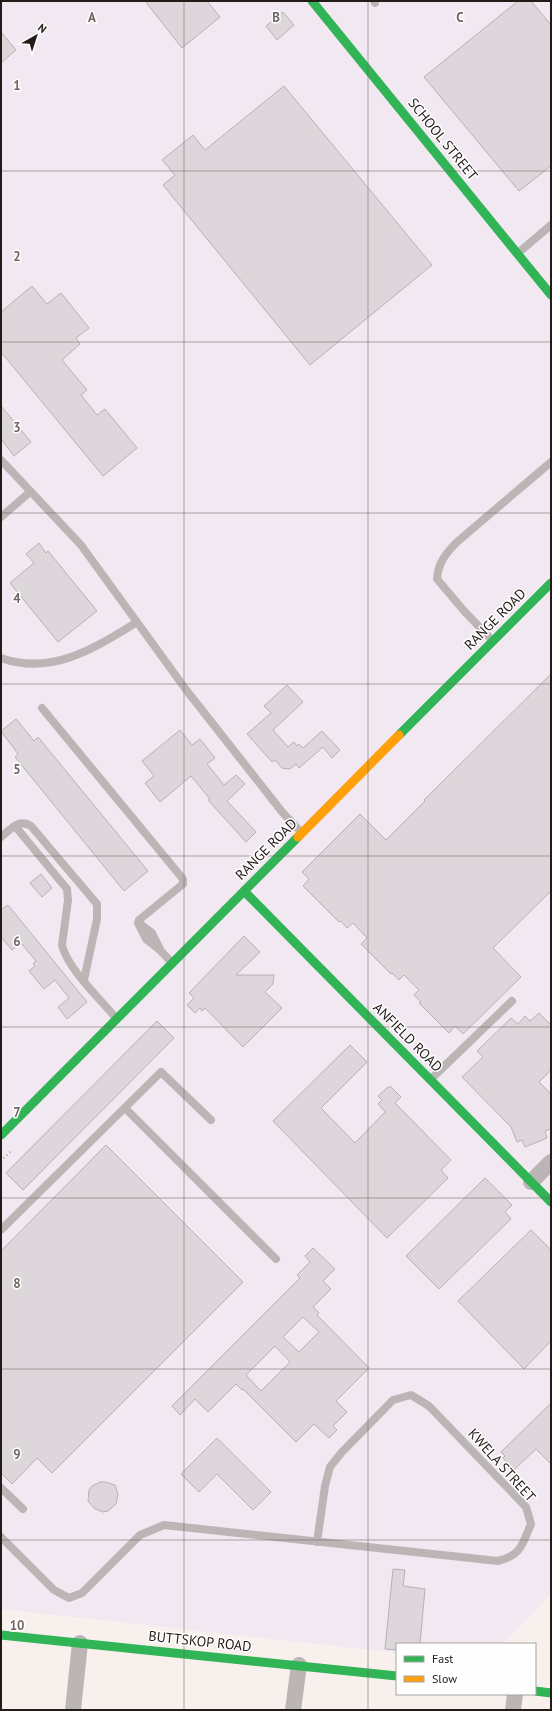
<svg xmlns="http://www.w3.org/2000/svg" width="552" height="1711" font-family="'PT Sans',sans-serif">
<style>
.industrial{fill:#f2e8f2}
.building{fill:#ddd7db;stroke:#b7b1b4;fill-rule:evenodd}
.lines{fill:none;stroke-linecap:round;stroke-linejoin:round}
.path{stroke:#b5afaf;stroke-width:2.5;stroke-dasharray:1 3;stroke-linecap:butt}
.lane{stroke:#bbb5b6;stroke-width:8}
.street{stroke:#bbb5b6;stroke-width:16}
.fast{stroke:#30b455;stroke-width:9}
.slow{stroke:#ff9f0a;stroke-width:9}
.grid{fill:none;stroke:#6e6662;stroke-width:1;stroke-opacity:0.55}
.labels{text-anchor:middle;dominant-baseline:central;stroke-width:3;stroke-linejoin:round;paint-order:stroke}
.street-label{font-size:14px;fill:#231b17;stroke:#fefefe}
.grid-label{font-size:13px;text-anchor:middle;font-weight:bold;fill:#6e6662;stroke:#fefefe;stroke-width:3;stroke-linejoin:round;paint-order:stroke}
</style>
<rect width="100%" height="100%" fill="#f8f0ed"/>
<path class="industrial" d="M1,1H551V1594L502,1644H397V1653L1,1609Z"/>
<path class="building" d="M145,1H207L220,17L182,48Z
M518,1H531L551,25V166L519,191L424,77Z
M283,12L294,25L277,40L266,26Z
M1,32L16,50L1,63Z
M284,86L432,265L310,365L163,185L175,175L162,160L193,135L205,150Z
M32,286L47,304L61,293L89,328L76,338L80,344L62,360L87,390L81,395L97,415L105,409L137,448L103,476L1,352V312Z
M1,406L31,442L14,456L1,439Z
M39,543L46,553L48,551L97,611L58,642L10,583L34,563L26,554Z
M551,674V891L493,948L521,977L463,1034L455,1026L449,1033L419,1003L421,1002L414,995L419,990L404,975L399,980L392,973L391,974L361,944L367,938L353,923L347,928L341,921L339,922L303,886L309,879L302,872L360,814L386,840L425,801L424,800Z
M287,685L303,702L273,730L288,747L294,742L297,746L299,744L303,748L322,731L340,750L332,758L323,747L299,768L296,764L290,769L282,768L275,760L272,762L247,734L271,713L264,706Z
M16,719L34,741L38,737L148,871L124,891L15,757L18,754L1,731Z
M180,730L192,745L200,739L215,758L207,764L224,785L236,775L245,784L227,801L256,832L246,842L208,800L210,799L191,776L160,802L145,783L154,776L142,761Z
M41,874L52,888L42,897L30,883Z
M8,905L87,1002L67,1019L58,1007L69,998L55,980L44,989L29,971L35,966L33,964L36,961L21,943L12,950L1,937V910Z
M244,936L260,952L236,975H274L273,984L265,992L282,1008L243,1047L205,1008L202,1011L200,1008L195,1013L187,1005L194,998L189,993Z
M539,1013L551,1025V1070L539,1082L551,1094V1129L545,1131L547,1138L525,1147L522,1140L517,1142L511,1127L462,1077L483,1057L477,1051L511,1018L518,1024L525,1016L530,1021Z
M157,1021L174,1038L23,1190L6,1173Z
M350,1045L367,1062L321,1108L355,1143L385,1112L378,1104L382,1100L378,1096L388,1087V1088L390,1086L401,1097L395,1103L451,1160L441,1170L448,1178L387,1238L273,1121Z
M106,1145L243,1282L52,1473L37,1458L12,1484L1,1473V1251Z
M485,1178L512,1205L505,1212L511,1219L439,1289L406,1256Z
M531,1230L551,1250V1341L524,1369L458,1301Z
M313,1248L335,1269L323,1281L331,1289L313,1307L319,1313L317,1315L369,1368L336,1401L347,1412L333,1426L337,1430L329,1438L314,1424L296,1442L243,1389L242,1390L236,1384L208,1412L195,1399L180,1415L172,1406L300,1278L297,1275L310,1262L305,1256ZM303,1317L319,1332L299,1352L283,1337ZM275,1346L290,1362L261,1391L246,1375Z
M551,1403V1464L536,1449L514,1470L503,1458L505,1456L501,1452Z
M217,1438L271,1492L253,1510L217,1474L199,1492L181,1474Z
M100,1482H105L115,1485L118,1494L116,1504L108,1511L103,1512L95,1509L88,1501L89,1490L92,1486Z
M393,1569L405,1570L403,1586L425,1589L420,1644H397V1650L385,1649Z"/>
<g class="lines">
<path class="path" d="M1,1161L12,1150"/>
<path class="lane" d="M374,1L375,3
M518,253L551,225
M1,460L81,545L187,691L283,813L301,832
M1,517L30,492
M492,640L465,612L437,579C438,563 446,553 457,542L551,462
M1,658C52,676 95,648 137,622
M42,708L183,879V884L139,920L138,923
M15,826L67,889L68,900L62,945C67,968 101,1000 116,1018
M1,837C10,830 19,818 31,826L97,904V919L84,980
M138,923L146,939L160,950L172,963
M139,923L152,933L160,949
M431,1079L512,1001
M125,1108L276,1259
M1,1230L161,1072L211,1120
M1,1488L23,1509
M1,1537L54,1590L69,1598L82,1593L140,1535L164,1525L498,1561C522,1555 522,1544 531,1524L526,1507L429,1406L411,1395L393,1400L342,1452L330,1467L325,1486L317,1542"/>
<path class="street" d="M531,1182L551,1162
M73,1710L80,1643
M293,1710L299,1665
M513,1710L515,1694"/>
<path class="fast" d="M312,1L551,295
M399,735L551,583
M244,891L551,1202
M1,1135L298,837
M1,1635L397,1676
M535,1691L551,1693"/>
<path class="slow" d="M298,837L399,735"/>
</g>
<path class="grid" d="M184,1V1710M368,1V1710M1,171H551M1,342H551M1,513H551M1,684H551M1,856H551M1,1027H551M1,1198H551M1,1369H551M1,1540H551"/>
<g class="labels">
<g class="street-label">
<text transform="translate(443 139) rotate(51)">SCHOOL STREET</text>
<text transform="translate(495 619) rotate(-45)">RANGE ROAD</text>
<text transform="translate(266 849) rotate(-45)">RANGE ROAD</text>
<text transform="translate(408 1037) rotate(45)">ANFIELD ROAD</text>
<text transform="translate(502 1465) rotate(48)">KWELA STREET</text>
<text transform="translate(200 1641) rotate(6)">BUTTSKOP ROAD</text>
</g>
</g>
<g class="grid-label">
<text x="92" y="22">A</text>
<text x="276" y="22">B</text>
<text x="460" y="22">C</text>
<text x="17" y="90">1</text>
<text x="17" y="261">2</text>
<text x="17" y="432">3</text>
<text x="17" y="603">4</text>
<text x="17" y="774">5</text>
<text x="17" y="946">6</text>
<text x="17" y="1117">7</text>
<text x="17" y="1288">8</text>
<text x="17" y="1459">9</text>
<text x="17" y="1630">10</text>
</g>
<rect width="552" height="1711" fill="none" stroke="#231b17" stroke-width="4"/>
<rect x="396" y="1643" width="140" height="52" fill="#fefefe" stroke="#a6a3a2"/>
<rect x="404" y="1656" width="20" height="6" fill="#30b455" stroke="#a6a3a2"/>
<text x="432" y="1663" font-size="12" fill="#231b17">Fast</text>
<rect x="404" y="1676" width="20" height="6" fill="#ff9f0a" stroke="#a6a3a2"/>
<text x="432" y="1683" font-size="12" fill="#231b17">Slow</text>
<g transform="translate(36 36) rotate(39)" stroke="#fefefe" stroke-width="3" paint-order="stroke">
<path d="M0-3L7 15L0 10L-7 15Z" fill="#231b17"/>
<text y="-6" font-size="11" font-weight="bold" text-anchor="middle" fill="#231b17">N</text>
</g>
</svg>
